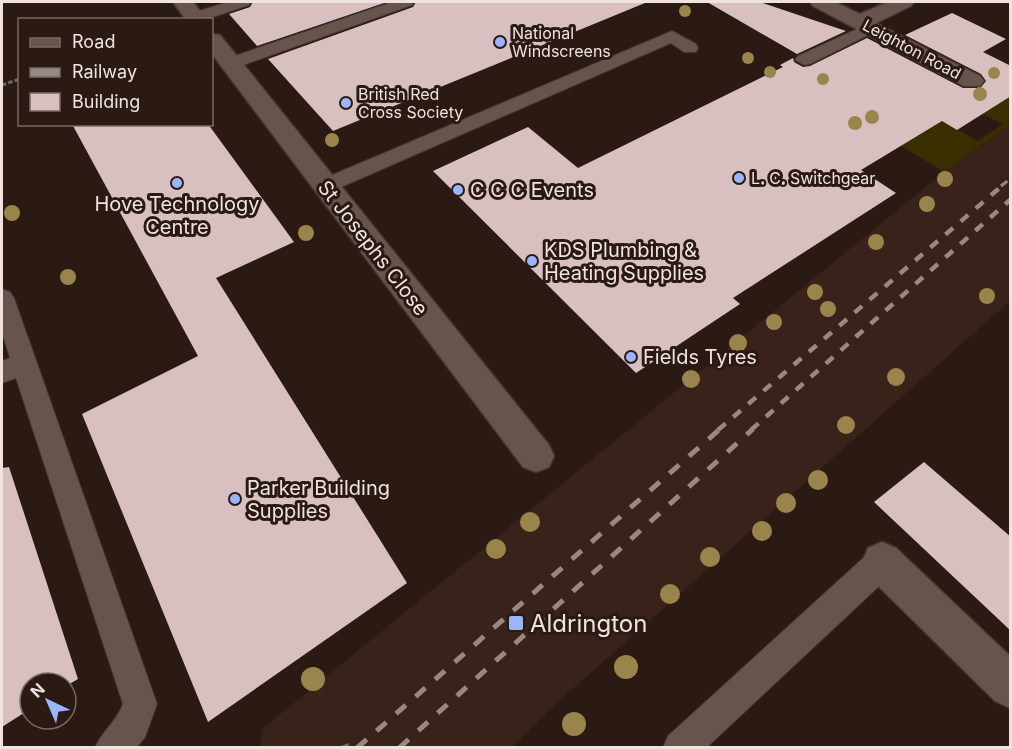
<svg xmlns="http://www.w3.org/2000/svg" width="1012" height="749" font-family="Inter,sans-serif">
<style>
.built{fill:#382219}
.green{fill:#382e00}
.building{fill:#d8bfc0}
.lines{fill:none;stroke-linecap:round;stroke-linejoin:round}
.lane-casing{stroke:#423632;stroke-width:2}
.street-casing{stroke:#423632;stroke-width:3}
.path-far1{stroke:#74665f;stroke-width:3;stroke-dasharray:4.5 2;stroke-linecap:butt}
.path{stroke:#74665f;stroke-width:4.5;stroke-dasharray:8 4;stroke-linecap:butt}
.lane{fill:#67544c;fill-rule:evenodd}
.street{fill:#67544c;fill-rule:evenodd}
.rail-far2{stroke:#968882;stroke-width:3;stroke-dasharray:8 8;stroke-linecap:butt}
.rail-far1{stroke:#968882;stroke-width:4.5;stroke-dasharray:10 10;stroke-linecap:butt}
.rail{stroke:#968882;stroke-width:5;stroke-dasharray:13 13;stroke-linecap:butt}
.tree{fill:#99854c}
.poi-dot{fill:#9bb5fd;stroke:#2a1a13;stroke-width:2}
.labels{text-anchor:middle;dominant-baseline:central;stroke-width:6;stroke-linejoin:round;paint-order:stroke}
.far-poi-label{font-size:16px;fill:#eee3de;stroke:#2a1a13;text-anchor:start}
.far-street-label{font-size:16px;fill:#eee3de;stroke:#2a1a13}
.poi-label{font-size:20px;fill:#eee3de;stroke:#2a1a13;text-anchor:start}
.street-label{font-size:20px;fill:#eee3de;stroke:#2a1a13}
.near-poi-label{font-size:24px;fill:#eee3de;stroke:#2a1a13;text-anchor:start}
</style>
<rect width="100%" height="100%" fill="#2a1a13"/>
<path class="built" d="M1010,124V301L551,708L512,747L260,748L262,729L944,172Z"/>
<path class="green" d="M1000,75L1010,80V124L944,172L859,120L925,131L942,121L978,141L1003,124L972,109L970,91Z"/>
<path class="building" d="M253,2H387L257,46L229,14L250,7Z
M416,2H645V3L333,131L268,59L413,7Z
M707,2H760L846,31L797,54Z
M952,13L1006,39L983,52L1011,66V96L957,130L942,121L861,170L896,193L733,298L740,304L636,373L433,171L528,127L578,168L783,67L780,65L793,58L794,62L803,67L810,66L867,38L963,88H980L986,81L981,74L905,35Z
M72,124H208L294,242L216,278L407,583L208,722L82,414L198,356Z
M924,462L1011,537V631L874,502Z
M9,467L78,679L66,686V683H30V709L2,727V468Z"/>
<g class="lines">
<g class="lane-casing">
<path id="lane" d="M228,2H251L249,5L204,20H189L187,17L189,14Z
M392,2H414L412,5L235,68L229,69L220,64L223,60Z
M870,23L878,28L876,31L810,64L804,65L795,60L798,56Z
M672,31L696,44L698,48L696,52H684L671,43L332,191H318L315,186L318,181Z
M2,289L10,292L14,298L157,704L145,737L136,748H95C102,731 117,721 123,704L16,378L2,383V361L10,358L2,332Z
M882,547L893,551L897,562L893,573L706,748H663L668,736L871,551Z"/>
</g>
<g class="street-casing">
<path id="street" d="M173,2H193L207,20H186Z
M810,2H835L860,14L888,2H914L911,6L876,23L980,76L984,81L980,86H964L813,6Z
M212,34L220,35L549,445L554,456L549,467L536,472L523,467L212,54Z
M882,542L896,548L1010,656V708L995,701L868,576L862,562L868,548Z"/>
</g>
<path class="path-far1" d="M2,85L20,79"/>
<path class="path" d="M342,748L349,745"/>
<use href="#lane" class="lane"/>
<use href="#street" class="street"/>
<path class="rail-far2" d="M1001,186L1010,179"/>
<path class="rail-far1" d="M718,430L1003,185
M751,430L1010,200"/>
<path class="rail" d="M357,748L720,429
M399,748L753,429"/>
</g>
<g class="tree">
<circle cx="685" cy="11" r="6"/>
<circle cx="748" cy="58" r="6"/>
<circle cx="770" cy="72" r="6"/>
<circle cx="994" cy="73" r="6"/>
<circle cx="823" cy="79" r="6"/>
<circle cx="980" cy="94" r="7"/>
<circle cx="872" cy="117" r="7"/>
<circle cx="855" cy="123" r="7"/>
<circle cx="332" cy="140" r="7"/>
<circle cx="945" cy="179" r="8"/>
<circle cx="927" cy="204" r="8"/>
<circle cx="12" cy="213" r="8"/>
<circle cx="306" cy="233" r="8"/>
<circle cx="876" cy="242" r="8"/>
<circle cx="68" cy="277" r="8"/>
<circle cx="815" cy="292" r="8"/>
<circle cx="987" cy="296" r="8"/>
<circle cx="828" cy="309" r="8"/>
<circle cx="774" cy="322" r="8"/>
<circle cx="738" cy="343" r="9"/>
<circle cx="896" cy="377" r="9"/>
<circle cx="691" cy="379" r="9"/>
<circle cx="846" cy="425" r="9"/>
<circle cx="818" cy="480" r="10"/>
<circle cx="786" cy="503" r="10"/>
<circle cx="530" cy="522" r="10"/>
<circle cx="762" cy="531" r="10"/>
<circle cx="496" cy="549" r="10"/>
<circle cx="710" cy="557" r="10"/>
<circle cx="670" cy="594" r="10"/>
<circle cx="626" cy="667" r="12"/>
<circle cx="313" cy="679" r="12"/>
<circle cx="574" cy="724" r="12"/>
</g>
<g class="poi-dot">
<circle cx="500" cy="42" r="6"/>
<circle cx="346" cy="103" r="6"/>
<circle cx="739" cy="178" r="6"/>
<circle cx="177" cy="183" r="6"/>
<circle cx="458" cy="190" r="6"/>
<circle cx="532" cy="261" r="6"/>
<circle cx="631" cy="357" r="6"/>
<circle cx="235" cy="499" r="6"/>
<rect x="508" y="615" width="16" height="16" rx="3"/>
</g>
<g class="labels">
<g class="far-poi-label">
<text x="512" y="33">National<tspan x="512" dy="18">Windscreens</tspan></text>
<text x="358" y="94">British Red<tspan x="358" dy="18">Cross Society</tspan></text>
<text x="751" y="178">L. C. Switchgear</text>
</g>
<g class="far-street-label">
<text transform="translate(912 49) rotate(28)">Leighton Road</text>
</g>
<g class="poi-label">
<text x="470" y="190">C C C Events</text>
<text x="177" y="204" text-anchor="middle">Hove Technology<tspan x="177" dy="23">Centre</tspan></text>
<text x="544" y="250">KDS Plumbing &amp;<tspan x="544" dy="23">Heating Supplies</tspan></text>
<text x="643" y="357">Fields Tyres</text>
<text x="247" y="488">Parker Building<tspan x="247" dy="23">Supplies</tspan></text>
</g>
<g class="street-label">
<text transform="translate(373 248) rotate(52)">St Josephs Close</text>
</g>
<g class="near-poi-label">
<text x="530" y="623">Aldrington</text>
</g>
</g>
<rect width="1012" height="749" fill="none" stroke="#eee3de" stroke-width="6"/>
<rect x="18" y="18" width="195" height="108" fill="#2a1a13" stroke="#786a64" stroke-width="1.5"/>
<rect x="30" y="38" width="30" height="9" fill="#67544c" stroke="#786a64" stroke-width="1.5"/>
<text x="72" y="48" font-size="18" fill="#eee3de">Road</text>
<rect x="30" y="68" width="30" height="9" fill="#968882" stroke="#786a64" stroke-width="1.5"/>
<text x="72" y="78" font-size="18" fill="#eee3de">Railway</text>
<rect x="30" y="93" width="30" height="18" fill="#d8bfc0" stroke="#786a64" stroke-width="1.5"/>
<text x="72" y="108" font-size="18" fill="#eee3de">Building</text>
<g transform="translate(48 701) rotate(316)"><circle r="28" fill="#2a1a13" stroke="#786a64" stroke-width="1.5"/>
<path d="M0-4.5L10 22L0 15L-10 22Z" fill="#9bb5fd"/>
<text y="-9" font-size="16" font-weight="bold" text-anchor="middle" fill="#eee3de">N</text>
</g>
</svg>
